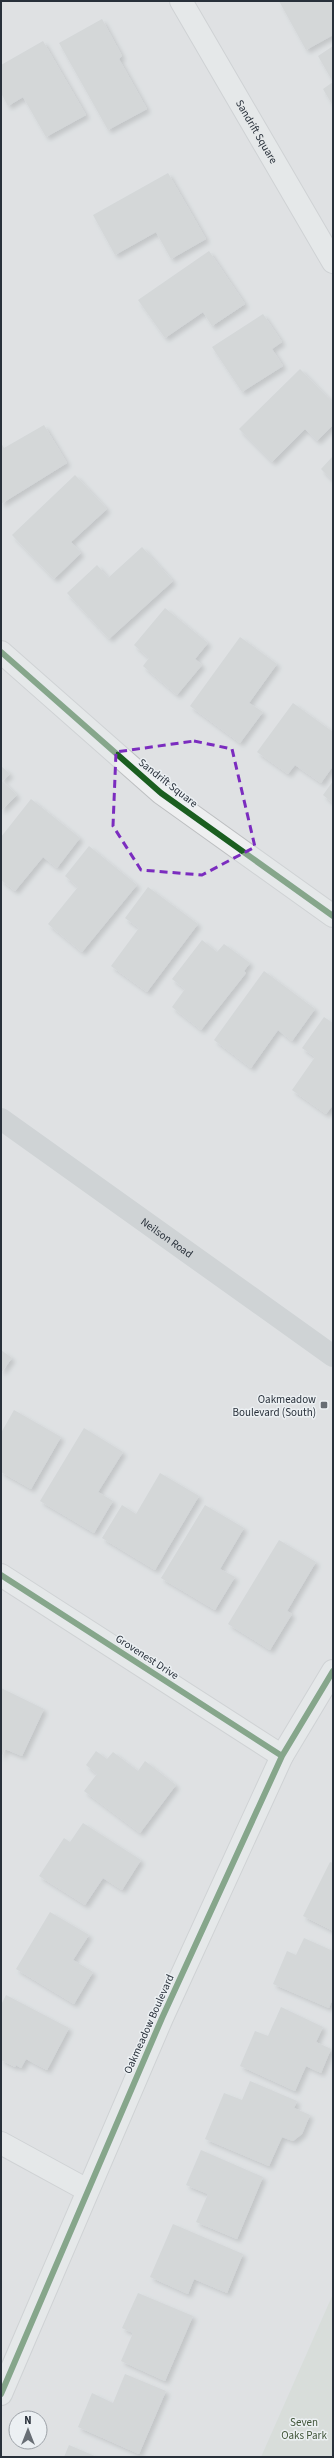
<svg xmlns="http://www.w3.org/2000/svg" width="334" height="2458" font-family="'Source Sans 3',sans-serif">
<style>
.green{fill:#d0d7cf}
.building{fill:#c7c9cb;filter:url(#shadow)}
.lines{fill:none;stroke-linecap:round;stroke-linejoin:round}
.street-casing{stroke:#bdbfc1;stroke-width:24}
.street{stroke:#eeeff0;stroke-width:22}
.secondary{stroke:#bdc0c3;stroke-width:22}
.cycleway-casing{stroke:#ecf0f3;stroke-width:8}
.cycleway{stroke:#1b5e20;stroke-width:6}
.marked{fill:none;stroke:#7b2cbf;stroke-width:3;stroke-dasharray:8 5;stroke-linejoin:round}
.poi-dot{fill:#686e75;stroke:#ecf0f3;stroke-width:1.5}
.labels{text-anchor:middle;dominant-baseline:central;stroke-width:3;stroke-linejoin:round;paint-order:stroke}
.street-label{font-size:11px;fill:#28303a;stroke:#ecf0f3}
.poi-label{font-size:11px;fill:#28303a;stroke:#ecf0f3;text-anchor:end}
.park-label{font-size:11px;fill:#3f5437;stroke:#ecf0f3}
</style>
<defs>
<filter id="shadow"><feDropShadow dx="3.5" dy="3.5" stdDeviation="2" flood-color="#0004"/></filter>
</defs>
<rect width="100%" height="100%" fill="#dfe1e3"/>
<path class="green" d="M333,2294V2457H261Z"/>
<path class="building" d="M279,1H333V35L306,50Z
M102,19L122,56L119,59L147,109L108,130L59,43Z
M43,41L86,115L46,137L23,97L8,106L1,93V65Z
M333,46V82L318,56Z
M333,82V106L323,89Z
M168,173L206,239L171,259L156,232L115,255L93,215Z
M209,251L245,304L212,326L203,312L165,338L138,300Z
M263,314L282,342L272,349L283,366L242,392L212,347Z
M300,369L333,403V425L317,441L305,429L272,462L239,429Z
M44,425L67,463L1,504V443L4,448Z
M333,456V481L321,469Z
M75,475L107,509L71,542L81,553L54,579L12,535Z
M142,547L173,581L109,639L67,593L97,565L108,578Z
M165,608L208,643L195,659L202,665L177,695L143,666L149,658L134,645Z
M240,637L277,664L249,703L263,712L240,743L190,706Z
M293,703L333,732V766L321,783L295,765L288,774L257,752Z
M1,766L10,774L2,781L17,795L1,811Z
M333,781V803L323,795Z
M31,799L80,838L57,868L43,857L15,891L1,880V837Z
M89,846L137,885L82,952L48,924L78,887L65,876Z
M148,887L198,924L147,992L111,966L139,928L125,918Z
M202,940L217,952L224,944L250,963L244,971L246,973L201,1030L172,1007L185,989L172,979Z
M264,971L315,1009L292,1041L278,1030L251,1068L214,1040Z
M324,1017L333,1023V1105L326,1114L292,1090L315,1057L302,1048Z
M1,1350L12,1358L1,1373Z
M14,1410L61,1437L31,1489L1,1472V1433Z
M84,1428L123,1452L98,1492L113,1501L94,1533L40,1501Z
M160,1473L199,1496L155,1570L102,1538L122,1505L136,1514Z
M205,1505L244,1528L220,1569L235,1577L215,1610L161,1578Z
M279,1540L316,1562L287,1611L292,1614L270,1650L228,1624Z
M1,1688L44,1709L22,1756L5,1749L1,1758Z
M96,1751L107,1759L113,1752L138,1771L145,1761L176,1785L140,1833L84,1791L97,1774L86,1765Z
M83,1823L141,1860L122,1890L103,1878L85,1905L39,1876L64,1838L70,1842Z
M330,1862L333,1863V1931L303,1916Z
M50,1912L89,1935L73,1960L93,1972L74,2004L16,1969Z
M304,1938L333,1951V1998L329,2008L273,1984L287,1951L296,1955Z
M6,1995L69,2028L47,2070L26,2059L21,2068L16,2065L15,2067L1,2060V2005Z
M281,2007L323,2027L316,2042L331,2049L321,2073L306,2066L295,2091L240,2066L255,2031L268,2036Z
M250,2081L297,2101L294,2108L310,2115L302,2134L293,2141L282,2137L269,2166L205,2139L224,2093L242,2100Z
M201,2150L263,2177L237,2239L196,2222L208,2194L186,2185Z
M173,2224L243,2254L227,2293L194,2279L188,2294L150,2277Z
M138,2293L193,2316L165,2381L121,2361L133,2333L122,2328Z
M125,2374L166,2391L139,2454L78,2427L92,2393L113,2403Z
M69,2445L97,2457H64Z"/>
<g class="lines">
<g class="street-casing">
<g id="street">
<path id="s1" d="M181,1L333,262"/>
<path d="M1,652L161,793L333,916"/>
<path d="M1,1575L282,1756"/>
<path d="M1,2143L87,2190"/>
<path d="M1,2394L162,2018L282,1756L333,1671"/>
</g>
</g>
<use href="#street" class="street"/>
<path class="secondary" id="s2" d="M1,1119L333,1356"/>
<g class="cycleway-casing">
<path id="cycleway" d="M1,652L161,793L333,916
M1,1575L282,1756
M1,2394L162,2018L282,1756L333,1671"/>
</g>
<use href="#cycleway" class="cycleway"/>
</g>
<path d="M0 0H334V2458H0ZM194,741L232,749L255,847L202,875L141,870L113,826L116,752Z" fill="#dfe1e3" fill-opacity=".55" fill-rule="evenodd"/>
<path class="marked" d="M194,741L232,749L255,847L202,875L141,870L113,826L116,752Z"/>
<rect class="poi-dot" x="320" y="1401" width="8" height="8" rx="2"/>
<g class="labels">
<g class="street-label">
<text stroke="none"><textPath href="#s1" startOffset="151">Sandrift Square</textPath></text>
<text transform="translate(168 783) rotate(38)">Sandrift Square</text>
<text stroke="none"><textPath href="#s2" startOffset="204">Neilson Road</textPath></text>
<text transform="translate(147 1657) rotate(33)">Grovenest Drive</text>
<text transform="translate(149 2024) rotate(-66)">Oakmeadow Boulevard</text>
</g>
<g class="poi-label">
<text x="316" y="1399">Oakmeadow<tspan x="316" dy="13">Boulevard (South)</tspan></text>
</g>
<g class="park-label">
<text x="304" y="2422">Seven<tspan x="304" dy="13">Oaks Park</tspan></text>
</g>
</g>
<rect width="334" height="2458" fill="none" stroke="#28303a" stroke-width="4"/>
<g transform="translate(28 2430)"><circle r="19" fill="#ecf0f3" stroke="#9ea3a9"/>
<path d="M0-3L7 15L0 10L-7 15Z" fill="#686e75"/>
<text y="-6" font-size="11" font-weight="bold" text-anchor="middle" fill="#28303a">N</text>
</g>
</svg>
